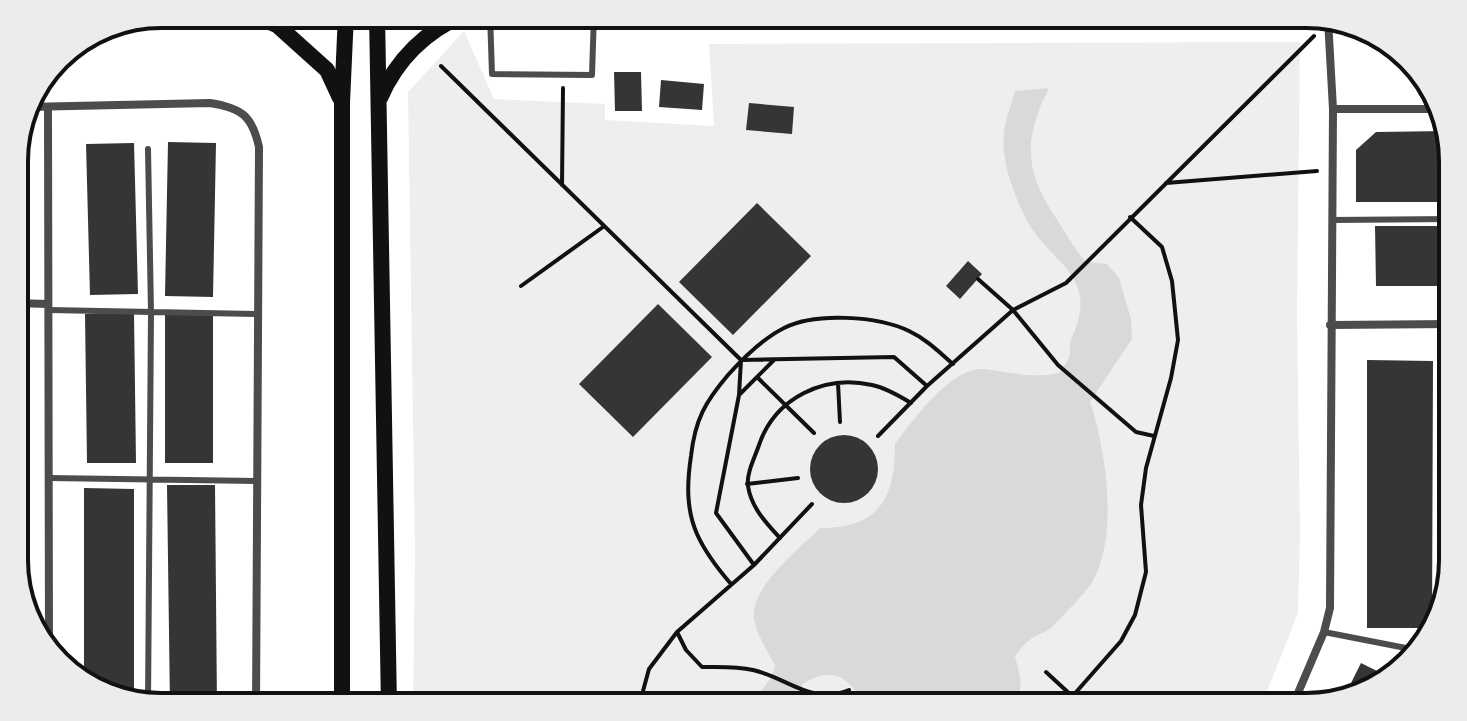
<svg xmlns="http://www.w3.org/2000/svg" width="1467" height="721" font-family="Mulish,sans-serif">
<style>
.green{fill:#eee}
.water{fill:#d9d9d9}
.building{fill:#353535}
.lines{fill:none;stroke-linecap:round;stroke-linejoin:round}
.path{stroke:#111;stroke-width:4}
.service{stroke:#4c4c4c;stroke-width:6}
.minor{stroke:#4c4c4c;stroke-width:8}
.secondary{stroke:#111;stroke-width:16}
.rim{fill:none;stroke:#111;stroke-width:4}
</style>
<rect width="100%" height="100%" fill="#fff"/>
<path class="green" d="M464,31L494,99L605,104V120L714,126L709,44L1300,42L1297,314L1300,533L1298,613L1261,707H413L415,553L408,92Z"/>
<path class="water" d="M1049,88C1022,142 1025,172 1058,221C1068,236 1074,249 1086,262L1107,264L1119,278L1131,319L1132,339L1090,402C1106,448 1119,538 1092,582C1085,594 1066,612 1056,623C1043,638 1030,631 1015,657C1020,674 1024,691 1015,707H857L858,694C841,671 827,670 802,684L797,699L802,707H740C757,695 769,687 775,666C768,651 757,636 754,619C750,587 799,549 820,528C879,528 895,499 895,444C913,420 952,366 984,369C1010,372 1033,379 1059,373C1062,369 1067,363 1069,357C1071,352 1069,345 1071,339C1102,273 1049,265 1025,217C1013,192 1001,161 1004,133C1005,119 1012,104 1015,91Z"/>
<path class="building" d="M614,72H641L642,111H615Z
M661,80L704,84L702,110L659,107Z
M749,103L794,107L792,134L746,130Z
M1447,131L1452,142V202H1356V150L1376,132Z
M168,142L216,143L213,297L165,296Z
M134,143L138,294L90,295L86,144Z
M757,203L811,256L733,335L679,282Z
M1375,226H1452V286H1376Z
M968,261L982,274L960,299L946,286Z
M658,304L712,357L633,437L579,384Z
M134,313L136,463H87L85,314Z
M165,315H213V463H165Z
M1367,360L1433,361L1432,628H1367Z
M1449,365H1452L1453,560L1448,583Z
M810 469a34 34 0 1 1 68 0a34 34 0 1 1-68 0Z
M167,485H215L217,707H170Z
M84,488L134,489V701L96,692L84,682Z
M1361,663L1391,678L1387,682L1344,697Z"/>
<g class="lines">
<path class="path" d="M441,66L741,360L739,395L716,513L754,565
M1166,183L1317,171
M562,185L563,88
M521,286L603,227
M743,360L894,357L927,386
M758,378L814,433
M838,383L840,422
M739,395L774,360
M878,436L927,386L1013,310L978,279
M1154,436L1136,432L1058,365L1013,310L1066,283L1314,36
M747,484L798,478
M780,538C766,523 751,507 748,486C746,474 755,457 759,445C775,398 824,374 872,385C886,388 898,395 911,403
M731,584C718,569 705,552 697,534C686,509 687,483 691,456C695,420 705,402 728,375C744,357 762,339 784,328C815,312 878,316 909,331C926,339 939,352 953,364
M677,632L686,650L702,667C719,667 736,666 753,670C789,678 809,705 849,690
M1046,672L1072,696
M635,707L640,702L649,669L677,632L754,565L812,504
M1063,707L1121,641L1135,615L1146,572L1141,505L1146,468L1171,378L1178,340L1172,281L1162,247L1130,217"/>
<path class="service" d="M490,14L492,74L592,75L594,14
M148,149L151,312L148,704
M1332,220L1452,219
M49,310L258,314
M49,478L257,481
M1324,632L1416,650"/>
<path class="minor" d="M26,107L210,103C241,108 252,115 259,147L256,707
M48,108L49,653
M1333,109H1438
M15,303L48,304
M1330,325L1452,324
M1292,707L1324,632L1330,608L1333,109L1328,19"/>
<path class="secondary" d="M250,14L277,25L327,70L340,98
M377,14L389,707
M757,14L899,18L1046,14
M380,98C397,59 426,31 465,14
M342,707V103L346,14"/>
</g>
<path d="M0 0H1467V721H0ZM161 28H1306A133 133 0 0 1 1439 161V560A133 133 0 0 1 1306 693H161A133 133 0 0 1 28 560V161A133 133 0 0 1 161 28Z" fill="#ececec" fill-rule="evenodd"/>
<path class="rim" d="M161 28H1306A133 133 0 0 1 1439 161V560A133 133 0 0 1 1306 693H161A133 133 0 0 1 28 560V161A133 133 0 0 1 161 28Z"/>
</svg>
